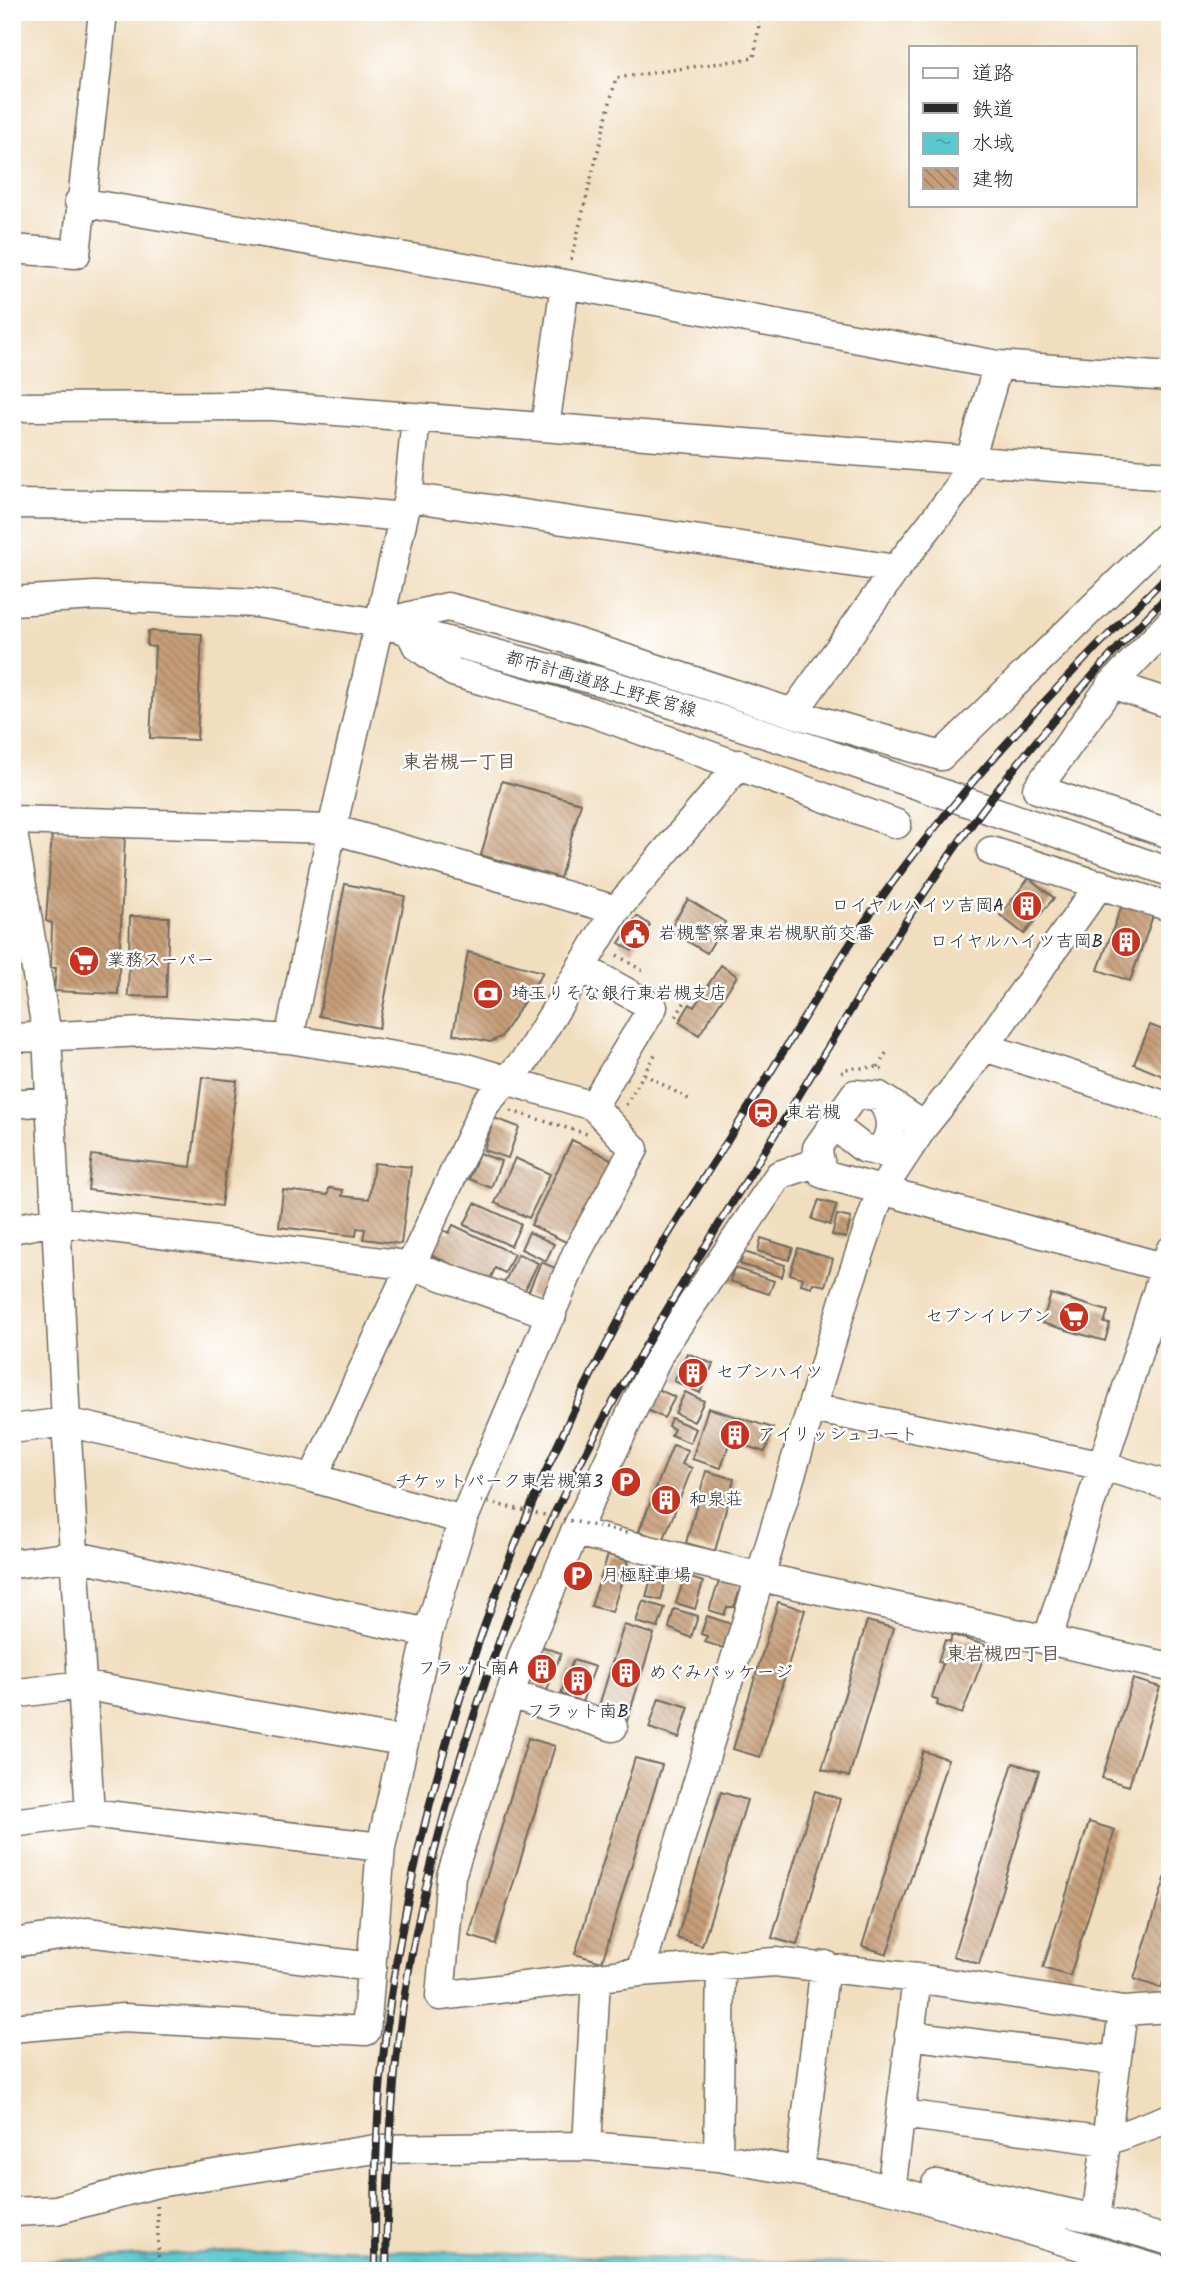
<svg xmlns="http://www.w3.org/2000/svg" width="1182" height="2283" font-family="Kalam,'Klee One',sans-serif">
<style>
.water{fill:url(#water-ripples);stroke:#447a7e;stroke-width:2}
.building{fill:url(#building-back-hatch)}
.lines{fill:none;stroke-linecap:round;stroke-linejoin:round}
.minor-casing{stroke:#706a5f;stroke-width:31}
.path{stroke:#706a5f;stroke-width:3.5;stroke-dasharray:2 5;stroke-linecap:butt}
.minor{stroke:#fff;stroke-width:28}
.rail-casing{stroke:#2b2b2b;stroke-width:8}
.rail{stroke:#fff;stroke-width:5;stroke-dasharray:16;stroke-linecap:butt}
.path-bridge{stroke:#706a5f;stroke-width:3.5;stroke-dasharray:2 5;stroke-linecap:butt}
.labels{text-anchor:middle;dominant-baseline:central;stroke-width:5;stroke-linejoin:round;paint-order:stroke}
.street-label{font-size:18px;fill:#2b2b2b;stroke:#fff}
.poi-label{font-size:18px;fill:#2b2b2b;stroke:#fff;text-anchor:start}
.neighbourhood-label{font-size:19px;font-weight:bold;fill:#615346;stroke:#fff}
</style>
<defs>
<pattern id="water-ripples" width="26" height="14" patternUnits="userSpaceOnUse" patternTransform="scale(1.75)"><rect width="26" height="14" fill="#5cc9d0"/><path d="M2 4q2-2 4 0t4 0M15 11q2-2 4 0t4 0" fill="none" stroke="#4ca3a9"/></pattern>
<pattern id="building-back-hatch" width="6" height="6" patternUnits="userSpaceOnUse" patternTransform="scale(1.75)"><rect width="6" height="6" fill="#c69e79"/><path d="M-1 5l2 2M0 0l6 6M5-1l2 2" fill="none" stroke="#a18163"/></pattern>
</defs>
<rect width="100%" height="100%" fill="#fff"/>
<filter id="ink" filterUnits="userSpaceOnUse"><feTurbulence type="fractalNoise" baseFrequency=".0143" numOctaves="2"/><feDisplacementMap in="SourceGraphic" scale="14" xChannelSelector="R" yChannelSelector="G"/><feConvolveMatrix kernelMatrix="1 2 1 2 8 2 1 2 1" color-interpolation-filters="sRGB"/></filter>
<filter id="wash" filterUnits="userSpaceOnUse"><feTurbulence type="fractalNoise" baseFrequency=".00686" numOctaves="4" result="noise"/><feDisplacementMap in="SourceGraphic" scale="28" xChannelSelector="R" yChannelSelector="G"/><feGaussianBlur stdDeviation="1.57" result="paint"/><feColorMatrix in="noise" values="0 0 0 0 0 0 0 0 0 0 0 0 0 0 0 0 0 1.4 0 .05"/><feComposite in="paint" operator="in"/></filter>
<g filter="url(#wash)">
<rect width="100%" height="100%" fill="#f1debf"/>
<path class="water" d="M299,2248L890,2265L924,2271H12V2263Z"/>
<g id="blocks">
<path class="building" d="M148,631L202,634L197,740L150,738L155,647L147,646Z
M502,781L581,803L560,878L481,855Z
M52,832L125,835L118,994L54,991L56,968H51L52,923L46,921Z
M1029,878L1054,898L1024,934L1000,915Z
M345,884L405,896L379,1028L319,1016Z
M688,899L725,922L707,953L669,930Z
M1123,902L1154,913L1130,981L1098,970Z
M130,916L169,917L166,997L128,996Z
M637,916L650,925L632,951L619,943Z
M468,952L543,972L501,1037L490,1042L453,1034Z
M721,965L737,976L699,1035L679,1022L690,1004L694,1007Z
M1150,1025L1170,1033V1079L1134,1064Z
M202,1077L237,1081L221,1206L88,1190L92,1155L191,1167Z
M494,1118L519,1127L508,1158L484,1150Z
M572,1140L613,1160L572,1245L531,1225Z
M479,1153L501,1161L491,1188L469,1179Z
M515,1158L550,1174L529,1218L495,1203Z
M374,1163L411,1167L401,1244L363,1239L365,1229L357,1228L356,1236L279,1227L283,1190L328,1195L329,1188L343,1190L342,1196L369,1199Z
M819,1200L837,1205L830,1225L812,1219Z
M475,1203L521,1224L511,1246L464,1225Z
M837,1215L851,1218L846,1238L832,1235Z
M453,1225L514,1254L505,1273L495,1268L489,1282L431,1255L443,1230L449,1233Z
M529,1232L554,1244L546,1261L521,1249Z
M761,1238L793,1248L789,1260L758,1251Z
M798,1248L833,1259L825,1286L813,1283L811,1287L801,1284L803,1278L790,1274Z
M744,1252L785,1265L782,1277L740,1264Z
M518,1254L538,1263L523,1294L503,1285Z
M541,1262L562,1271L547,1303L527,1295Z
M734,1268L774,1281L769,1294L730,1281Z
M1051,1294L1108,1311L1104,1323L1110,1324L1105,1341L1042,1323Z
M687,1353L713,1364L700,1393L674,1381Z
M657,1389L675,1397L664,1418L647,1410Z
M685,1392L704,1401L694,1422L675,1413Z
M708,1408L773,1428L765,1452L730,1441L721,1468L692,1459Z
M671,1418L696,1429L690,1443L671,1435L674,1429L668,1426Z
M673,1445L688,1450L682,1464L692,1468L663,1541L639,1531Z
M706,1471L734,1479L715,1551L686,1543Z
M608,1555L628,1561L612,1612L591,1606Z
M654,1567L668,1570L661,1600L646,1597Z
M685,1576L703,1582L695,1609L676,1603Z
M720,1579L741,1586L734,1607H727L724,1615L709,1610Z
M643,1601L665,1608L658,1628L636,1622Z
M778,1602L805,1610L760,1757L733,1749Z
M674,1609L698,1616L691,1638L669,1628Z
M707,1616L731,1624L723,1648L705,1642L707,1636L701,1634Z
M867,1621L893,1628L849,1777L822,1769Z
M624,1625L654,1634L627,1721L597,1712Z
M952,1635L988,1646L962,1714L937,1705L938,1701L932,1697L943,1663L938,1662L945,1640L950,1642Z
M538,1645L561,1653L546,1693L523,1685Z
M573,1660L595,1667L582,1702L561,1694Z
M1133,1679L1160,1687L1129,1786L1102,1778Z
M659,1698L689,1707L679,1738L649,1728Z
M528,1738L555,1746L495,1944L469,1936Z
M923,1751L948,1759L887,1954L862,1946Z
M635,1758L662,1765L602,1962L575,1954Z
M1013,1763L1039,1771L979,1964L953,1956Z
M815,1791L840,1799L797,1945L772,1938Z
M721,1792L747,1800L702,1946L677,1938Z
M1089,1822L1115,1830L1070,1976L1043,1968Z
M1170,1863V1960L1161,1988L1134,1979Z"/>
</g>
</g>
<g filter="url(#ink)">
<use href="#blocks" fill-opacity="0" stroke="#706a5f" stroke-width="2"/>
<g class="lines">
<g class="minor-casing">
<path id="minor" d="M79,202L565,284L998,365L1170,377
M12,249L76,254L103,12
M12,407L272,406L1170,476
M545,427L565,284
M408,497L896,569
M12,504L298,507L403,517
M12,601L95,596L256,603L379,623L606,683L819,751L1170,872
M381,623L447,607L541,631L793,713L941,756L1170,532
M1170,623L1112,684L1037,789L1170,834
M410,632L417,646L453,672L591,712L897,824
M1112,684L1170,704
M793,713L896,569L958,489L970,460L998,365
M12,820L332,829L616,910
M12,826L47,1035L66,1422L90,1813
M991,851L1170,907
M581,967L653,1007L593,1106
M12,1038L167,1031L289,1039L463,1067L593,1106L634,1149L577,1252L463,1520L428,1633L381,1847L366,2031L123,2018L12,2028
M289,1039L332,829L408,497L416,418
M984,1047L1170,1107
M12,1104L50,1101
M833,1125L863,1148L880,1152C894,1130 893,1118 879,1096
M924,1126L879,1096L855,1094L817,1148L823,1174L1170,1269
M12,1229L56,1221L413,1266L552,1315
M812,1408L1100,1465L1170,1486
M12,1429L66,1422L313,1478L463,1520
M313,1478L486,1103L526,1059L616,910L740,764
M575,1532L661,1350L779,1175L818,1162
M12,1564L76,1556L428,1633
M1048,1638L1170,1251
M1170,1667L761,1577L575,1532L523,1655L451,1876L440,1996L640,1972L775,1962L917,1978L1123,2011L1170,2008
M12,1694L81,1685L402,1741
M510,1694L613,1727
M12,1823L90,1813L381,1847
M12,1943L87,1932L372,1967
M640,1972L845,1297L881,1191L924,1126L957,1085L1100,884
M909,2035L1115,2061
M902,2114L1107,2141L1170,2118
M587,2146L596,1978
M718,2157L721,1964
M800,2170L825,1965
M893,2175L917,1978
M936,2184L1096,2219L1170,2241
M12,2212L56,2210L157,2183L376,2149L587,2146L718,2157L854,2181L902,2192L1163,2271
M1096,2219L1123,2011"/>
</g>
<path class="path" d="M571,260L616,78L754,58L761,12
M617,955L646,973
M668,986L687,998L676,1017
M878,1067L888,1050
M842,1073L844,1069L878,1067L883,1071
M644,1074L692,1101
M626,1105L657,1051
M511,1111L587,1134
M157,2206L159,2271"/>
<use href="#minor" class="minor"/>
<g class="rail-casing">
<path id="rail" d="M375,2271C375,2200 375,2129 383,2058C412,1794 504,1533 630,1300C667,1232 711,1168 752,1102C800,1026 844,947 898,875C979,767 1074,668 1170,573
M386,2271C387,2201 389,2131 396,2062C407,1951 434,1843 467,1737C486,1680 504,1622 529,1567C601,1408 696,1262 788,1113C851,1011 911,905 983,809C1039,733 1104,661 1170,593"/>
</g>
<use href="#rail" class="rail"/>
<path class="path-bridge" d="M481,1501L627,1533"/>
</g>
</g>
<defs>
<g id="building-disc" transform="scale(1.575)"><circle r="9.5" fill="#c8321e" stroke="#fff"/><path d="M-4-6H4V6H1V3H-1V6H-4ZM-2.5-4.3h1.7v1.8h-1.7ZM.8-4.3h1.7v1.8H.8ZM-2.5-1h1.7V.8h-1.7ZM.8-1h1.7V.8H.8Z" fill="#fff"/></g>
<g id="civic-disc" transform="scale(1.575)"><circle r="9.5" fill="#c8321e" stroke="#fff"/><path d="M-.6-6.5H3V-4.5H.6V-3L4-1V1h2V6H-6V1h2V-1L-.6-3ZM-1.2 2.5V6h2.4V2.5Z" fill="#fff"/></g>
<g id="supermarket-disc" transform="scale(1.575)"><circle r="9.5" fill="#c8321e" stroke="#fff"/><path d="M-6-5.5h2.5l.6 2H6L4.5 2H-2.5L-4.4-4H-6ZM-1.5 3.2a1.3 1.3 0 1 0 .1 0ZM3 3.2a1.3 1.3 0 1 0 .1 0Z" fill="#fff"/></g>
<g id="bank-disc" transform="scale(1.575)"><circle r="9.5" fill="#c8321e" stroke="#fff"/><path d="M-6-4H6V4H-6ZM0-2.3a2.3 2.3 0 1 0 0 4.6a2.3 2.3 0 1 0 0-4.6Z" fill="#fff"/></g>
<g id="station-disc" transform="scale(1.575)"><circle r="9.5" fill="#c8321e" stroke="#fff"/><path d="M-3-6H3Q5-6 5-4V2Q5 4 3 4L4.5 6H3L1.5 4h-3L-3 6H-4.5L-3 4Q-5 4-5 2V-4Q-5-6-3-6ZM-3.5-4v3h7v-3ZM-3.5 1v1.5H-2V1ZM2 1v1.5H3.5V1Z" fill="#fff"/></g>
<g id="parking-disc" transform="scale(1.575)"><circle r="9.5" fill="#c8321e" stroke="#fff"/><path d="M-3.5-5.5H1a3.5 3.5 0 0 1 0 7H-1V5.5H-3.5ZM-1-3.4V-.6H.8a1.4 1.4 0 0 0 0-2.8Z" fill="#fff"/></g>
</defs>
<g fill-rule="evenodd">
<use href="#building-disc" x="1027" y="906"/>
<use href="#civic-disc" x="635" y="934"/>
<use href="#building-disc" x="1126" y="942"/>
<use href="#supermarket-disc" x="84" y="961"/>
<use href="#bank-disc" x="488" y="994"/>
<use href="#station-disc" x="763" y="1113"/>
<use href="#supermarket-disc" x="1074" y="1317"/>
<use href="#building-disc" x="693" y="1373"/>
<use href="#building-disc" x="735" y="1435"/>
<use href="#parking-disc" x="626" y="1482"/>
<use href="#building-disc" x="666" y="1500"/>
<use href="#parking-disc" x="578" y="1576"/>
<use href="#building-disc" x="542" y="1669"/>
<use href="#building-disc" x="626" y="1673"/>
<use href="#building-disc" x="578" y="1681"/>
</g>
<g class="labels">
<g class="street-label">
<text transform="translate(601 685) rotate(16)">都市計画道路上野長宮線</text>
</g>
<g class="poi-label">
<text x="1004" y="906" text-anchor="end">ロイヤルハイツ吉岡A</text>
<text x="658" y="934">岩槻警察署東岩槻駅前交番</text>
<text x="1103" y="942" text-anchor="end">ロイヤルハイツ吉岡B</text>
<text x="107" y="961">業務スーパー</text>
<text x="511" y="994">埼玉りそな銀行東岩槻支店</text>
<text x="786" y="1113">東岩槻</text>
<text x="1051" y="1317" text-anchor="end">セブンイレブン</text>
<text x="716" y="1373">セブンハイツ</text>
<text x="758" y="1435">アイリッシュコート</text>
<text x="603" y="1482" text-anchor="end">チケットパーク東岩槻第3</text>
<text x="689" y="1500">和泉荘</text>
<text x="601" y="1576">月極駐車場</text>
<text x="519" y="1669" text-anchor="end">フラット南A</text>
<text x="649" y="1673">めぐみパッケージ</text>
<text x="578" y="1712" text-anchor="middle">フラット南B</text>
</g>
<g class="neighbourhood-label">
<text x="459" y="763">東岩槻一丁目</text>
<text x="1003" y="1655">東岩槻四丁目</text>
</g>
</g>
<rect width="1182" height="2283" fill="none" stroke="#fff" stroke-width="42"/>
<rect x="909" y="46" width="228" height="161" fill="#ffffff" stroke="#aaaaaa" stroke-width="2"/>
<rect x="923" y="68" width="35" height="10" fill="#ffffff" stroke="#aaaaaa" stroke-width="2"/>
<text x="972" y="80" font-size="21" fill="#2b2b2b">道路</text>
<rect x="923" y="103" width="35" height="10" fill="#2b2b2b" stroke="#aaaaaa" stroke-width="2"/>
<text x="972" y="116" font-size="21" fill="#2b2b2b">鉄道</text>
<rect x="923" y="133" width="35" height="21" fill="url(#water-ripples)" stroke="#aaaaaa" stroke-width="2"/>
<text x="972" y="150" font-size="21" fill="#2b2b2b">水域</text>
<rect x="923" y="168" width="35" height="21" fill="url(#building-back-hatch)" stroke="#aaaaaa" stroke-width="2"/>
<text x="972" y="186" font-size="21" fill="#2b2b2b">建物</text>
</svg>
